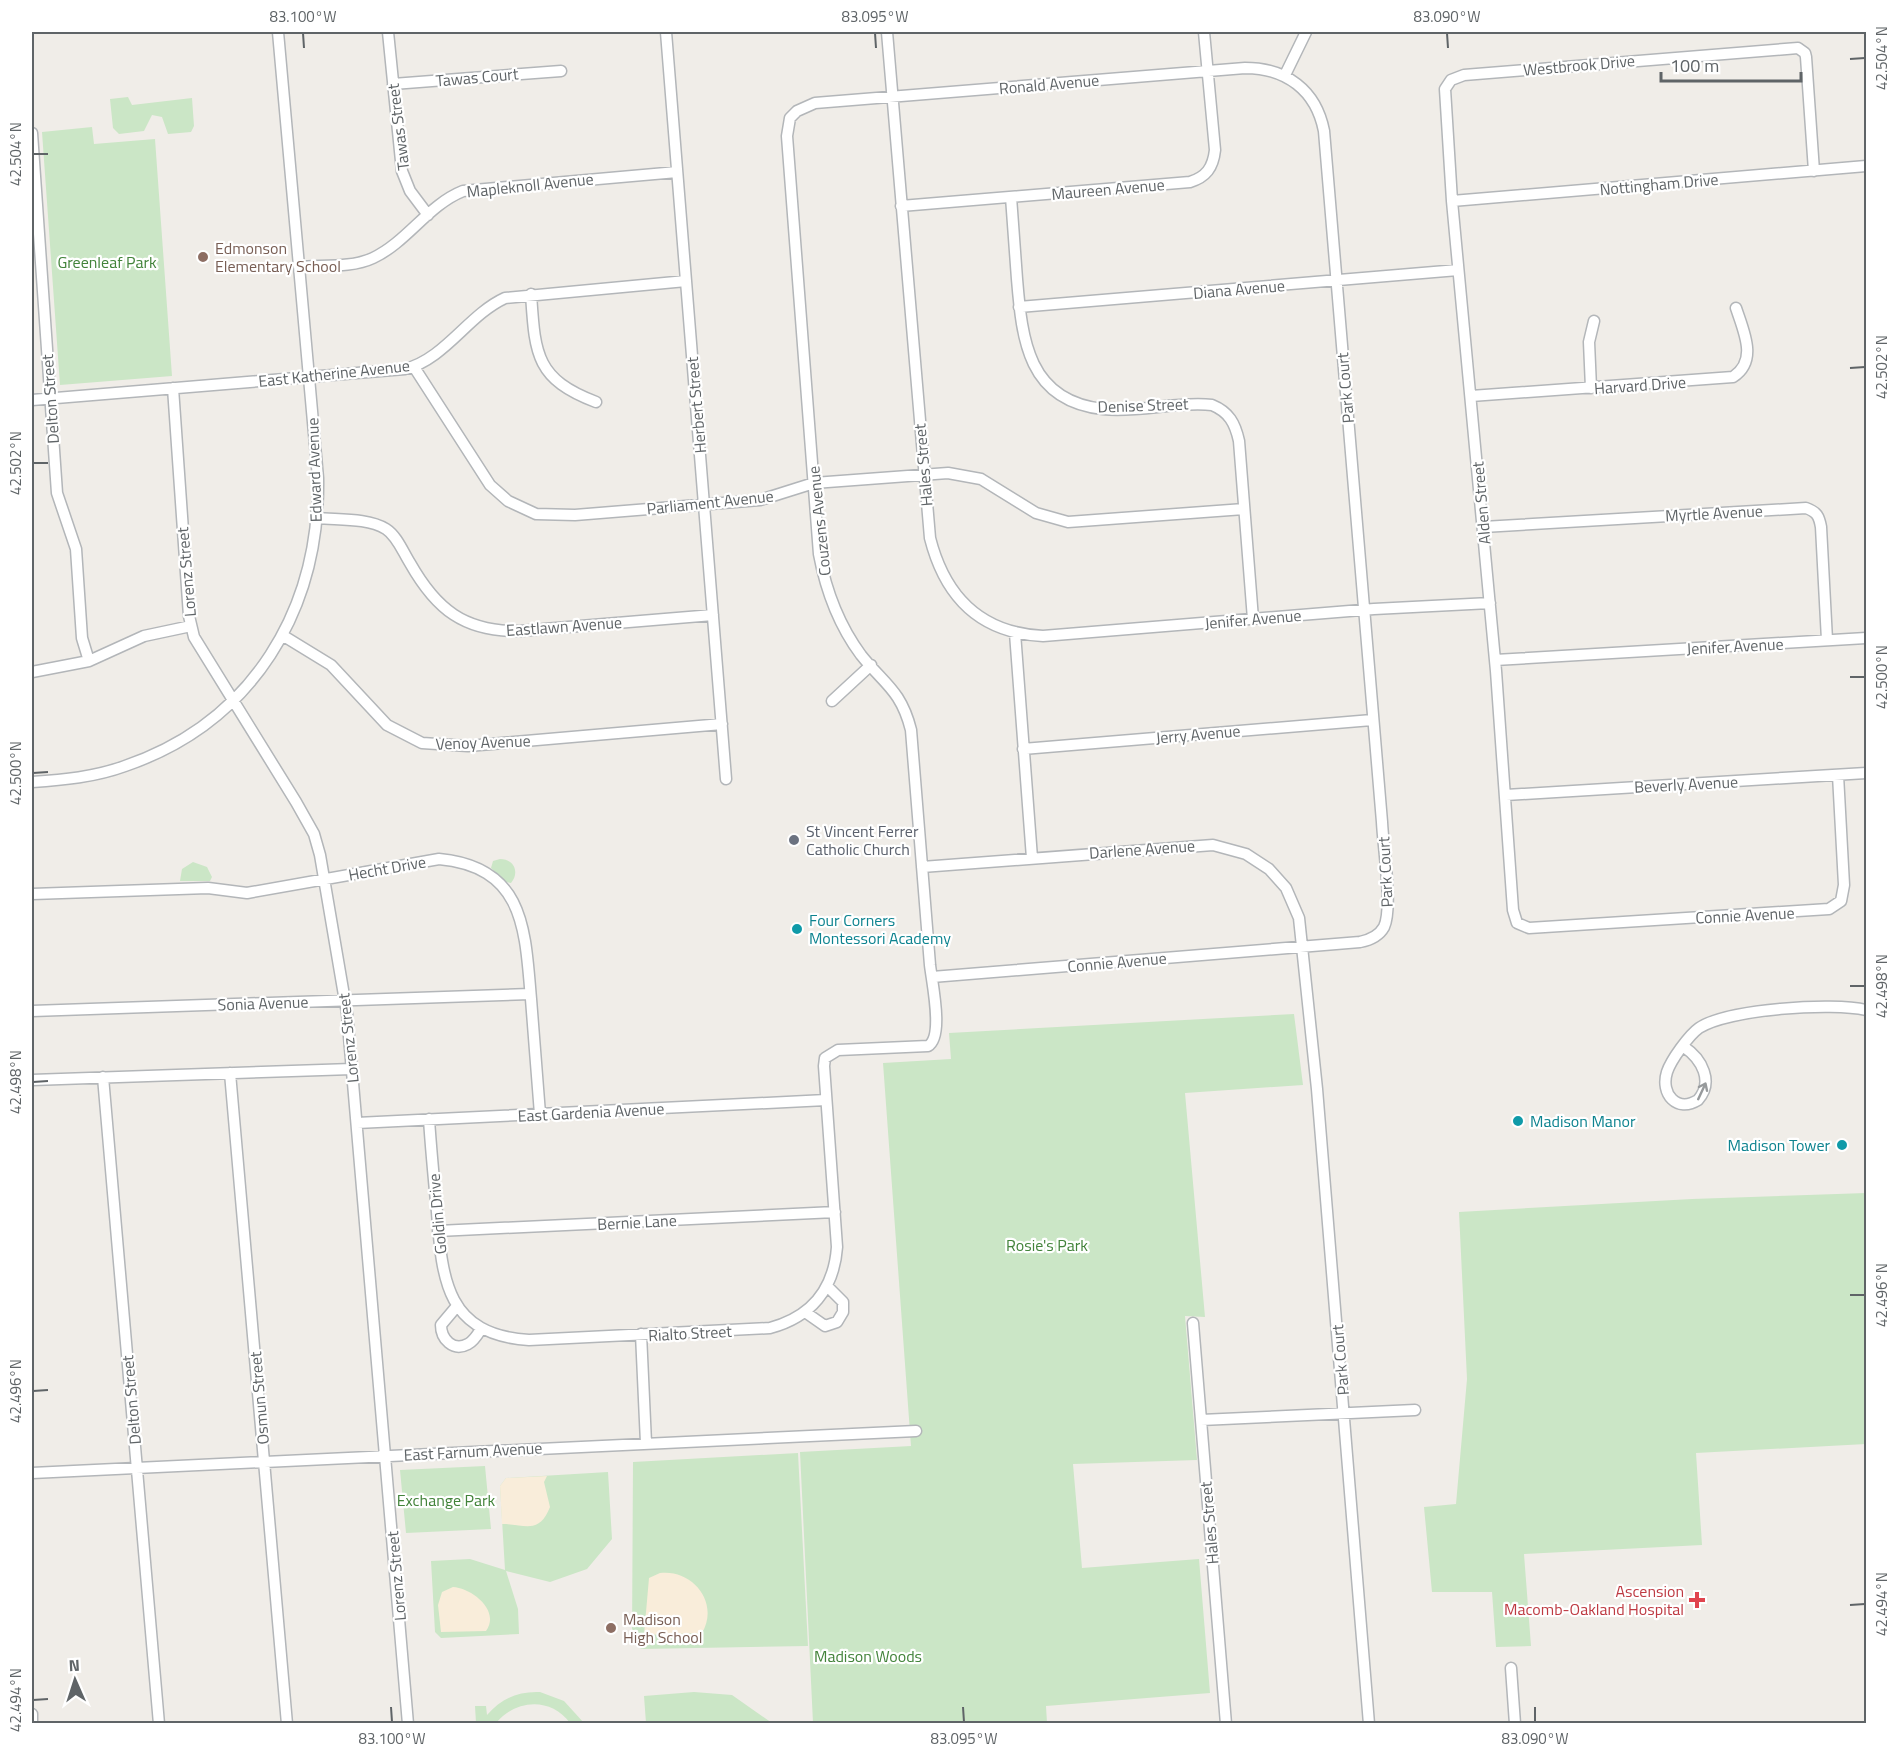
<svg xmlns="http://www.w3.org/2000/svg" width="1898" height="1755" font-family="'Titillium Web',sans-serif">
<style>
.green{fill:#cbe6c6}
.sand{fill:#f9edda}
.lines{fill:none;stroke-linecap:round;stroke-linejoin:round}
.minor-casing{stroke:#b3b6b9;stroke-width:13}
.minor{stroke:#fff;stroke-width:10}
.oneway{stroke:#979a9c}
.ticks{fill:none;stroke:#5f6467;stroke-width:2}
.education-dot{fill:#8d6e63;stroke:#fff;stroke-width:2}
.worship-dot{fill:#6b7280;stroke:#fff;stroke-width:2}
.culture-dot{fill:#0f9aa8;stroke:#fff;stroke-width:2}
.health-dot{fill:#e0444e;stroke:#fff;stroke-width:2}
.labels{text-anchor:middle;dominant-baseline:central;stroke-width:4.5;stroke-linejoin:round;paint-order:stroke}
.street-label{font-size:16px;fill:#5f6467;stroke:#fff}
.education-label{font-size:16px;fill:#785e54;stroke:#fff;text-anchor:start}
.park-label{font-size:16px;fill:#42833a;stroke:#fff}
.worship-label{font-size:16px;fill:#5b616d;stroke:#fff;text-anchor:start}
.culture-label{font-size:16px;fill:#0d838f;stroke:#fff;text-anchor:start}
.health-label{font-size:16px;fill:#be3a42;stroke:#fff;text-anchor:end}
.neatline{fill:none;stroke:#5f6467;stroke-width:2}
.ticks-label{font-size:15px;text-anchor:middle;fill:#5f6467}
</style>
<rect width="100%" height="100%" fill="#f0ede8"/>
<path class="green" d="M128,97L132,105L192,98L194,126L191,132L168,134L162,117L152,115L144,131L119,134L113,128L110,99Z
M92,127L94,144L155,139L172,376L60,385L42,132Z
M500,859C514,859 520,872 511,883L506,882L491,868L493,861Z
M193,862L207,867L212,877L210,881H180L182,869Z
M1294,1014L1303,1085L1185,1093L1205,1317L1185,1316L1197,1460L1073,1464L1082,1568L1199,1559L1210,1693L1046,1706L1047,1723H813L800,1452L911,1446L883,1063L951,1059L949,1033Z
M1866,1193V1444L1696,1453L1702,1545L1524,1554L1531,1646L1496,1647L1492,1592H1432L1424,1507L1456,1504L1467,1379L1459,1212L1692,1199Z
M798,1453L808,1646L641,1649L632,1639L633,1462Z
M485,1466L491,1529L406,1533L400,1470Z
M608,1472L612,1539L587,1569L550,1582L506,1571L518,1609L519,1634L441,1638L435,1632L431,1561L470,1559L505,1570L500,1486L506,1478Z
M540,1692L564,1701L584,1723H570C551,1697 516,1699 496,1723H476L475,1706H486L487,1715C501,1699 518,1691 540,1692Z
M694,1692L732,1695L772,1723H646L644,1696Z"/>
<path class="sand" d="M547,1476L544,1482L550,1507C539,1535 525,1524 502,1524L500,1486L506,1478Z
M660,1573C692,1569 720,1602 702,1633L644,1635L649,1578Z
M453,1587C471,1588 501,1610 486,1631L441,1632L438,1605L442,1592Z"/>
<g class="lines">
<g class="minor-casing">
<path id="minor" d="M388,32L402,171L410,191L428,215
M666,32L726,779
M887,32L930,538C945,597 980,633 1043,636L1374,609L1490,603
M1285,75L1306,32
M393,84L561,71
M32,133L57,493L76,549L82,638L89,661
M1814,171L1806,57L1805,53L1798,48L1464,75L1451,80L1445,89L1452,201L1496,671L1513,910L1517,923L1529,928L1829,909L1841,901L1844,885L1838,775
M1011,197C1013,224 1015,252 1017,279C1022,340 1028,401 1103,409C1139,413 1176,401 1212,405C1229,412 1235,423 1239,441L1253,619
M1452,201L1866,166
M901,206L1190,182C1206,177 1213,168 1215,150L1204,32
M299,267C322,265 352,268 373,258C407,242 428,205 463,191L677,172
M531,294C535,353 535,379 596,402
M1019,307L1458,270
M414,367L490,485L508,501L536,514L575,515L760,500L814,483L948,473L981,479L1036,513L1068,522L1244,509
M173,388L189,616L194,637L296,802L314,834L320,855L347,1013L408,1724
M1591,388L1589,342L1594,321
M1471,396L1733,377C1758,361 1744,332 1736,308
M32,400L405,369C445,359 468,315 505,298L686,281
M318,518C339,520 368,518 386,529C397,536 403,552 410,563C436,609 464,632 520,631L713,615
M1483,527L1806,508C1817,512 1819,516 1821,527L1827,640
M1015,633L1032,858
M282,635L331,665L387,725L422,743L468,746L722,724
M1495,660L1866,638
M32,672L89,661L144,636L191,626
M832,701L871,665
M1023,749L1372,720
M32,782C63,780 95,777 125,766C253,722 320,610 318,478L278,32
M1506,795L1866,773
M922,867L1213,845L1246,854L1269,869L1286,888L1299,918L1317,1089L1369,1724
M32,894L208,888L247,893L439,859C525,867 525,930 531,999C534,1037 537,1076 540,1114
M32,1011L530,994
M1684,1047C1702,1059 1714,1082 1698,1100C1677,1113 1660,1094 1667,1072C1671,1060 1689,1035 1699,1028C1727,1009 1833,1002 1866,1010
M230,1073L287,1724
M103,1077L159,1724
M32,1080L352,1069
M429,1119C431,1150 434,1181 437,1212C442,1281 447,1335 529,1340L770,1328C811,1317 834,1289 837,1247L824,1066L825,1058L838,1050L928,1046C944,1037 932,983 930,965L911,730C901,690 884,684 861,655C838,624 826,591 819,554L787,136L790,118L797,111L815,103L1245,68C1286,68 1316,90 1324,131L1382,822C1383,846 1393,908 1384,927C1379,936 1370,940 1360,942L932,977
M357,1123L826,1100
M438,1231L835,1212
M457,1306L441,1325C441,1339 453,1352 468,1344C474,1341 478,1334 481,1329
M805,1312L825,1326L837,1322L843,1312V1302L827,1286
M1193,1323L1226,1724
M641,1334L646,1443
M1201,1420L1415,1410
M32,1473L916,1431
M1511,1668L1515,1724
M32,1714V1724"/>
</g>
<use href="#minor" class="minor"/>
</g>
<defs><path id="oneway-shaft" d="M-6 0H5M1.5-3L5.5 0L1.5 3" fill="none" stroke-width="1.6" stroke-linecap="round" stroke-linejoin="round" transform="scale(1.5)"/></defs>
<use class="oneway" href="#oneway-shaft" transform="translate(1702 1091) rotate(-65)"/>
<path class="ticks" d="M303,33L304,48M875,33L876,48M1447,33L1448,48M1850,59L1865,58M33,154H48M1850,368L1865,367M33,463H48M1850,677H1865M33,773L48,772M1850,986H1865M33,1082L48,1081M1850,1295H1865M33,1391L48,1390M1850,1605L1865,1604M33,1700L48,1699M391,1707L392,1722M963,1707L964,1722M1535,1707V1722"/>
<g class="education-dot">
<circle cx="203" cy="257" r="6"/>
<circle cx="611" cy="1628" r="6"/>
</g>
<circle class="worship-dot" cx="794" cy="840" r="6"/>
<g class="culture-dot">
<circle cx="797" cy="929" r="6"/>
<circle cx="1518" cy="1121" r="6"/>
<circle cx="1842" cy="1145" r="6"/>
</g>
<path class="health-dot" d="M1694 1591h6v6h6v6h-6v6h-6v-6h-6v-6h6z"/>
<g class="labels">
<g class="street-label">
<text transform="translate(1579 65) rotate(-5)">Westbrook Drive</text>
<text transform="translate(477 77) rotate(-5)">Tawas Court</text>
<text transform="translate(1049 84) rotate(-5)">Ronald Avenue</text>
<text transform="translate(398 127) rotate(-97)">Tawas Street</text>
<text transform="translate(1659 184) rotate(-5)">Nottingham Drive</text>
<text transform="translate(530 185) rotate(-6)">Mapleknoll Avenue</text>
<text transform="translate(1108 189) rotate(-5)">Maureen Avenue</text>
<text transform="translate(1239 289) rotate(-5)">Diana Avenue</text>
<text transform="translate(334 373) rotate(-6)">East Katherine Avenue</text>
<text transform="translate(1640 385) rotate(-4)">Harvard Drive</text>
<text transform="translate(1345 388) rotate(-95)">Park Court</text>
<text transform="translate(50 399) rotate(-94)">Delton Street</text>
<text transform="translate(696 405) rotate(-95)">Herbert Street</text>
<text transform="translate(1143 405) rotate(-2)">Denise Street</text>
<text transform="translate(923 465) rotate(-95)">Hales Street</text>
<text transform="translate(314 470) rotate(-92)">Edward Avenue</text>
<text transform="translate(710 502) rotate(-6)">Parliament Avenue</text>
<text transform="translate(1481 503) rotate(-95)">Alden Street</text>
<text transform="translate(1714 513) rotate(-3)">Myrtle Avenue</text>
<text transform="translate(819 521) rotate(-96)">Couzens Avenue</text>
<text transform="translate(186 572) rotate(-95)">Lorenz Street</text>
<text transform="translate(1253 619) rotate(-5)">Jenifer Avenue</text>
<text transform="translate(564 626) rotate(-4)">Eastlawn Avenue</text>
<text transform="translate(1735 646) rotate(-3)">Jenifer Avenue</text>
<text transform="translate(1198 734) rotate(-5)">Jerry Avenue</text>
<text transform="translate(483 742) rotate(-2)">Venoy Avenue</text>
<text transform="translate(1686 784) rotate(-3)">Beverly Avenue</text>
<text transform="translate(1142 849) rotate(-4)">Darlene Avenue</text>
<text transform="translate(387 868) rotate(-10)">Hecht Drive</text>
<text transform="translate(1385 872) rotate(-93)">Park Court</text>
<text transform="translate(1745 915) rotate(-3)">Connie Avenue</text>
<text transform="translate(1117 962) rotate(-5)">Connie Avenue</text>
<text transform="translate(263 1003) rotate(-2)">Sonia Avenue</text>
<text transform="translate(348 1038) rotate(-96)">Lorenz Street</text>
<text transform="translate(591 1112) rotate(-3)">East Gardenia Avenue</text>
<text transform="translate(437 1214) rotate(-95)">Goldin Drive</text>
<text transform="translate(637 1222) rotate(-3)">Bernie Lane</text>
<text transform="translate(690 1333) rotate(-3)">Rialto Street</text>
<text transform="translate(1340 1360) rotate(-95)">Park Court</text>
<text transform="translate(259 1398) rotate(-95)">Osmun Street</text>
<text transform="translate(131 1400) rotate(-95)">Delton Street</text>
<text transform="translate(473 1451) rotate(-3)">East Farnum Avenue</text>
<text transform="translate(1209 1523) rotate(-95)">Hales Street</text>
<text transform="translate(396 1576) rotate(-95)">Lorenz Street</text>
</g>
<g class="education-label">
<text x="215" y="248">Edmonson<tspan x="215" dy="18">Elementary School</tspan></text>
<text x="623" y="1619">Madison<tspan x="623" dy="18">High School</tspan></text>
</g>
<g class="park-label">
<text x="107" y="262">Greenleaf Park</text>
<text x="1047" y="1245">Rosie's Park</text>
<text x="446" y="1500">Exchange Park</text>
<text x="868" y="1656">Madison Woods</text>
</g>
<g class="worship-label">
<text x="806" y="831">St Vincent Ferrer<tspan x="806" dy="18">Catholic Church</tspan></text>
</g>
<g class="culture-label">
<text x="809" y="920">Four Corners<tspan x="809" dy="18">Montessori Academy</tspan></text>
<text x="1530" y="1121">Madison Manor</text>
<text x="1830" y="1145" text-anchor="end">Madison Tower</text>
</g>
<g class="health-label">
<text x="1684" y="1591">Ascension<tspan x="1684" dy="18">Macomb-Oakland Hospital</tspan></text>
</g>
</g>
<rect width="1898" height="1755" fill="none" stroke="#ffffff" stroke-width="66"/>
<g transform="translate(75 1680) rotate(357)" stroke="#ffffff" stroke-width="4.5" paint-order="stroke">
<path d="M0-4.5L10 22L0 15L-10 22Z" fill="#5f6467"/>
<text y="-9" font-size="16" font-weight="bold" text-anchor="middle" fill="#5f6467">N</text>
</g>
<path d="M1661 72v9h140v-9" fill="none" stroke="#5f6467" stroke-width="3"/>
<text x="1670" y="72" font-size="18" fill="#5f6467" stroke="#ffffff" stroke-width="4.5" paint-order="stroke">100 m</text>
<rect x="33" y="33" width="1832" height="1689" class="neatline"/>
<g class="ticks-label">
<text x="303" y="22">83.100°W</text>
<text x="875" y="22">83.095°W</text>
<text x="1447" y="22">83.090°W</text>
<text transform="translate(1882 58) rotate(-90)" y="5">42.504°N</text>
<text transform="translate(16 154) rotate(-90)" y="5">42.504°N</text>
<text transform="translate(1882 367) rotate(-90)" y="5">42.502°N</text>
<text transform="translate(16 463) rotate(-90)" y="5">42.502°N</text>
<text transform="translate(1882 677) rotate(-90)" y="5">42.500°N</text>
<text transform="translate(16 773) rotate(-90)" y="5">42.500°N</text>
<text transform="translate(1882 986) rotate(-90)" y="5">42.498°N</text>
<text transform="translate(16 1082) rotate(-90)" y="5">42.498°N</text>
<text transform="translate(1882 1295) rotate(-90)" y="5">42.496°N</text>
<text transform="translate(16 1391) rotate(-90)" y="5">42.496°N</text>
<text transform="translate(1882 1604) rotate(-90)" y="5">42.494°N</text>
<text transform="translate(16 1700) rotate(-90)" y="5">42.494°N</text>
<text x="392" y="1744">83.100°W</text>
<text x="964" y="1744">83.095°W</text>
<text x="1535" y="1744">83.090°W</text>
</g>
</svg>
